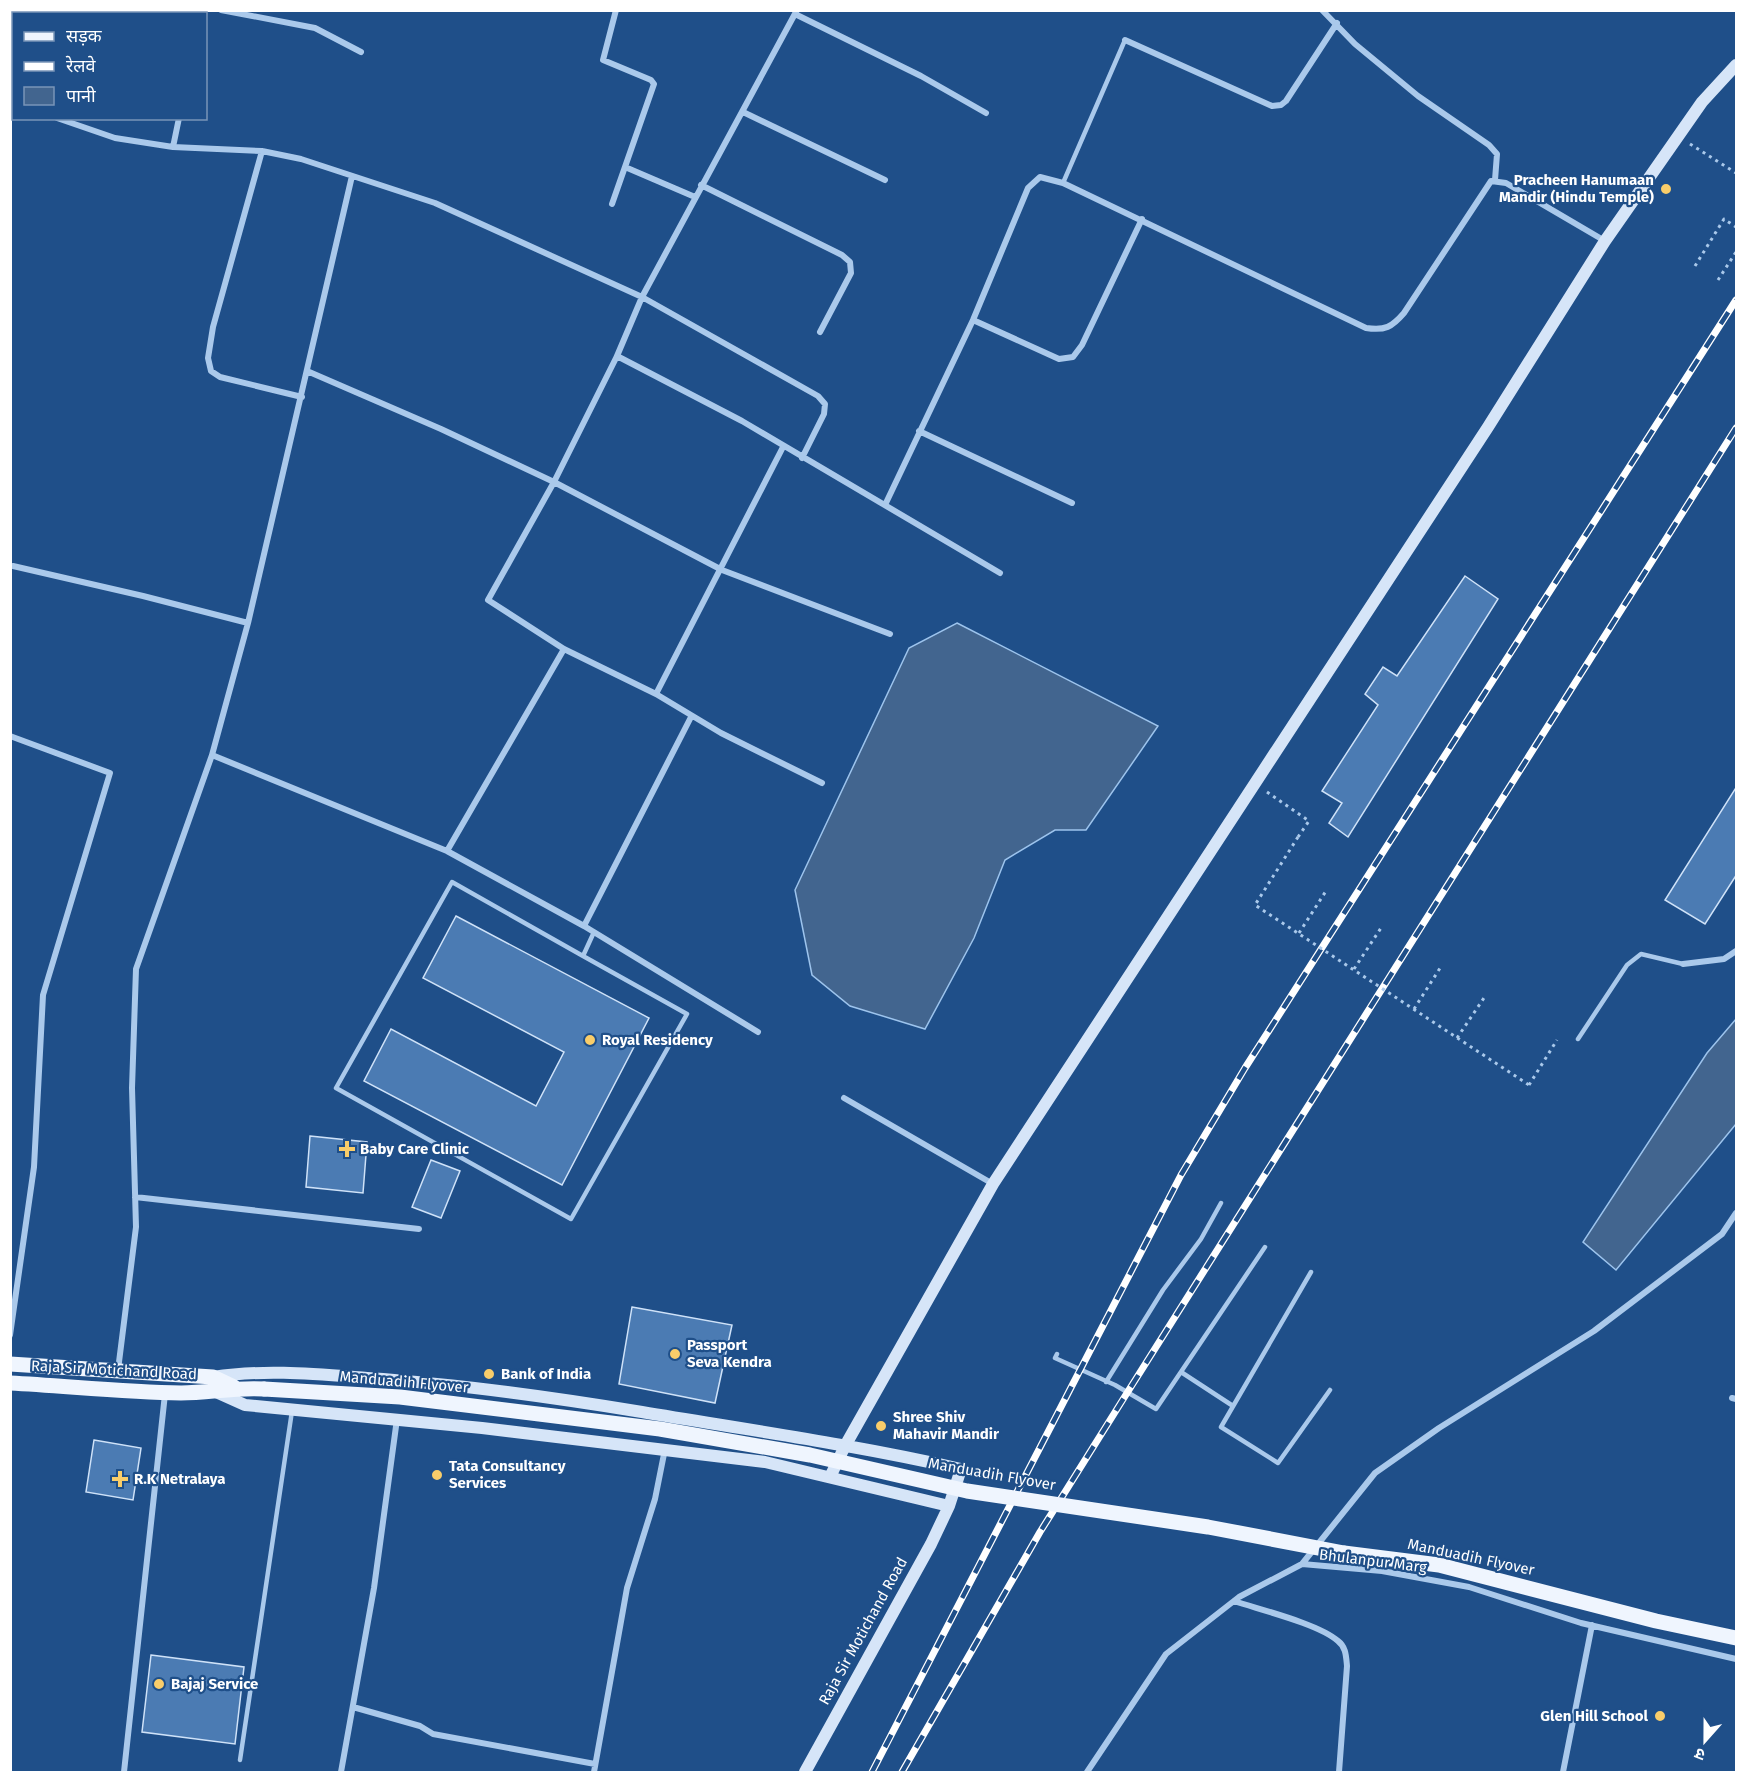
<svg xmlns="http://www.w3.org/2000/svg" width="1747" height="1783" font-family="'Fira Sans','Noto Sans Devanagari',sans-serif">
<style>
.water{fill:#42658f;stroke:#9dc4ed;stroke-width:1.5}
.building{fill:#4b7bb3;stroke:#cfe2f8;stroke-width:1.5}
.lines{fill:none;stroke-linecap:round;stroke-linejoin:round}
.path{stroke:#aac9eb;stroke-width:3;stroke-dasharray:3 4.5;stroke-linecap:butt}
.lane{stroke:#aac9eb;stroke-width:4.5}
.street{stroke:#aac9eb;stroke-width:6}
.secondary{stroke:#d6e5f8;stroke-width:12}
.primary{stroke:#eff5fe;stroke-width:15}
.rail-casing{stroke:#fff;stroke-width:7}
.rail{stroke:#1f4f89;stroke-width:4.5;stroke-dasharray:14;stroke-linecap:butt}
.path-bridge{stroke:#aac9eb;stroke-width:3;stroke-dasharray:3 4.5;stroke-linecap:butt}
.primary-bridge{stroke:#eff5fe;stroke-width:15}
.poi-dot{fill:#f9cd6a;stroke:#1f4f89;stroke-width:2}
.labels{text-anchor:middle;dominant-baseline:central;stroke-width:4.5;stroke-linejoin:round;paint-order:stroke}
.poi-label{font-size:15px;font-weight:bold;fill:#fff;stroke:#1f4f89;text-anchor:start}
.street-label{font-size:15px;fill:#fff;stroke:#1f4f89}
</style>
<rect width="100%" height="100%" fill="#1f4f89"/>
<path class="water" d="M957,623L1158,726L1086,830H1055L1005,860L974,938L925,1029L850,1006L812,975L795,890L909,648Z
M1736,1019V1124L1616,1270L1583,1242L1707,1053Z"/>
<path class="building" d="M1465,576L1498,599L1348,837L1329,823L1342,803L1322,791L1378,705L1365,694L1383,667L1397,676Z
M1737,786V874L1705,924L1665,900Z
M456,916L649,1018L562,1185L364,1081L391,1029L536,1106L564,1052L423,978Z
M310,1136L367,1142L363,1193L306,1187Z
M431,1160L460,1171L441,1218L412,1207Z
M632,1307L732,1325L715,1403L619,1384Z
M94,1440L141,1448L133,1500L86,1492Z
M151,1655L244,1667L235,1744L142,1732Z"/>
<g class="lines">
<path class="path" d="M1690,144L1736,173
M1695,266L1724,219L1736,227
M1718,280L1736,252
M1267,792L1309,821L1298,837
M1299,933L1326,891
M1354,969L1381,928
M1414,1009L1442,965
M1457,1038L1486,995
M1529,1085L1557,1040"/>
<path class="lane" d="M1063,183L1125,40
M583,956L452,882L336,1088L571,1219L687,1014L583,956L594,932
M1578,1039L1627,965L1641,954L1683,964
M1311,1272L1221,1427L1278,1463L1330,1390
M1057,1354L1055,1358L1115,1385L1156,1409L1265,1247
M1181,1372L1233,1406
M1106,1382L1163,1290L1201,1239L1221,1203
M240,1760L292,1411"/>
<path class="street" d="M221,10L315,28L361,52
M797,10L642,297L617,356L554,482L488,600L564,649L656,694L721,733L822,783
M1322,10L1355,44L1418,96L1489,145L1497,154L1495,180
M203,14V10
M795,14L921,76L986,113
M1125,40L1272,106L1281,105L1286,101L1337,23
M10,101L14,102
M743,112L885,180
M57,118L115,138L173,147L262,151L301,159L435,203L642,297L818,396L825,404L824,414L802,458
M173,147L179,118
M262,151L213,327L208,358L211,371L220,377L302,397
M625,167L695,197
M701,185L842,255L850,262L851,273L820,332
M612,204L654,84L651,80L603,60L616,10
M973,320L1059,359L1073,357L1082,345L1142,219
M617,356L742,421L1000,573
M307,371L441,429L554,482L722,570L890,634
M919,431L1072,503
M885,505L973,320L1028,188L1040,177L1063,183L1366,328C1385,331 1392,327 1404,313L1491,181L1506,183L1605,241
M13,566L143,596L248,623
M564,649L447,851L584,926L758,1032
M656,694L783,447
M10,736L110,773L43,995L34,1167L10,1335
M212,755L447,851
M584,926L691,717
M1683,964L1724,959L1736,951
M844,1098L993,1184
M135,1197L419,1229
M118,1370L136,1227L132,1088L136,969L212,755L248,623L352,176
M1732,1398L1736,1399
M1302,1564L1375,1473L1439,1428L1594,1331L1722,1234L1736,1213
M1234,1601C1261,1610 1319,1624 1338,1641C1346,1647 1346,1656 1347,1666L1339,1772
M353,1707L420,1726L433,1734L595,1764
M124,1772L165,1394
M341,1772L374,1588L397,1419
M594,1772L627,1588L655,1499L665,1449
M1087,1772L1166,1654L1239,1597L1302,1564L1382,1571L1469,1587L1581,1623L1736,1659
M1563,1772L1592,1625"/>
<path class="secondary" d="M213,1377C265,1369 315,1374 367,1378C460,1384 551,1397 642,1412C749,1430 856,1445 961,1469L949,1506L931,1544L805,1772
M216,1392L245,1405L482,1428L765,1462L949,1506
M830,1477L845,1446L993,1184L1488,427L1605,241L1702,102L1736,65"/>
<path class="primary" d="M10,1364L213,1377L234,1387
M10,1383C67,1386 124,1392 181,1393C209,1393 235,1387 264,1389
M1344,1553L1439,1565L1656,1621L1736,1638"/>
<g class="rail-casing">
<path id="rail" d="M872,1772L1181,1175L1245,1068L1736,300
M902,1772L1040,1532L1127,1393L1736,428"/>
</g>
<use href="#rail" class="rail"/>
<path class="path-bridge" d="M1298,837L1255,905L1529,1085"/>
<path class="primary-bridge" d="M264,1389L400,1397L660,1429L810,1455L967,1491L1208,1527L1344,1553"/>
</g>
<g class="poi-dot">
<circle cx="1666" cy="189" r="6"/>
<circle cx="590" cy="1040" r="6"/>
<path d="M344 1140h6v6h6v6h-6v6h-6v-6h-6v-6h6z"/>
<circle cx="675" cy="1354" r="6"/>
<circle cx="489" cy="1374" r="6"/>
<circle cx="881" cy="1426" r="6"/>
<circle cx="437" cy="1475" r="6"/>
<path d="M117 1470h6v6h6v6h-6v6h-6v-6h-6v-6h6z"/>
<circle cx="159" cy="1684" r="6"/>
<circle cx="1660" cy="1716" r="6"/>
</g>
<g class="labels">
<g class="poi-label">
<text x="1654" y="180" text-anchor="end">Pracheen Hanumaan<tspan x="1654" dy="17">Mandir (Hindu Temple)</tspan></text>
<text x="602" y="1040">Royal Residency</text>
<text x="360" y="1149">Baby Care Clinic</text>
<text x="687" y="1345">Passport<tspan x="687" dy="17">Seva Kendra</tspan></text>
<text x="501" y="1374">Bank of India</text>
<text x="893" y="1417">Shree Shiv<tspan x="893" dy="17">Mahavir Mandir</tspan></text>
<text x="449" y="1466">Tata Consultancy<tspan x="449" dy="17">Services</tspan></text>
<text x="134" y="1479">R.K Netralaya</text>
<text x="171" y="1684">Bajaj Service</text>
<text x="1648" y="1716" text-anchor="end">Glen Hill School</text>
</g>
<g class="street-label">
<text transform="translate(114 1370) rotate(3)">Raja Sir Motichand Road</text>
<text transform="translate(404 1382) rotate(5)">Manduadih Flyover</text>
<text transform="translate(992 1474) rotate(10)">Manduadih Flyover</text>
<text transform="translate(1471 1557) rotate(12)">Manduadih Flyover</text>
<text transform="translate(1373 1561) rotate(7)">Bhulanpur Marg</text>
<text transform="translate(863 1631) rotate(-61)">Raja Sir Motichand Road</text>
</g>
</g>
<rect width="1747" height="1783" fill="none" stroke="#ffffff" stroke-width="24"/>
<rect x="12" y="12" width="195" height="108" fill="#1f4f89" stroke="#7995b8" stroke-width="1.5"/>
<rect x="24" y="32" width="30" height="9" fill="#eff5fe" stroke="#7995b8" stroke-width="1.5"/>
<text x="66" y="42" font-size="18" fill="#ffffff">सड़क</text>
<rect x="24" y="62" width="30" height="9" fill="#ffffff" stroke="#7995b8" stroke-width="1.5"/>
<text x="66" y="72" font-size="18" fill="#ffffff">रेलवे</text>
<rect x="24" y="87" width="30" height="18" fill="#42658f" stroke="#7995b8" stroke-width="1.5"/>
<text x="66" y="102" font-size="18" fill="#ffffff">पानी</text>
<g transform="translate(1705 1741) rotate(201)" stroke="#1f4f89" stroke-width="4.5" paint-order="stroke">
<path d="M0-4.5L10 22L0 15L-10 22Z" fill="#ffffff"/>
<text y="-9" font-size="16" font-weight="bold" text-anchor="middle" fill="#ffffff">उ</text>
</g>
</svg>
